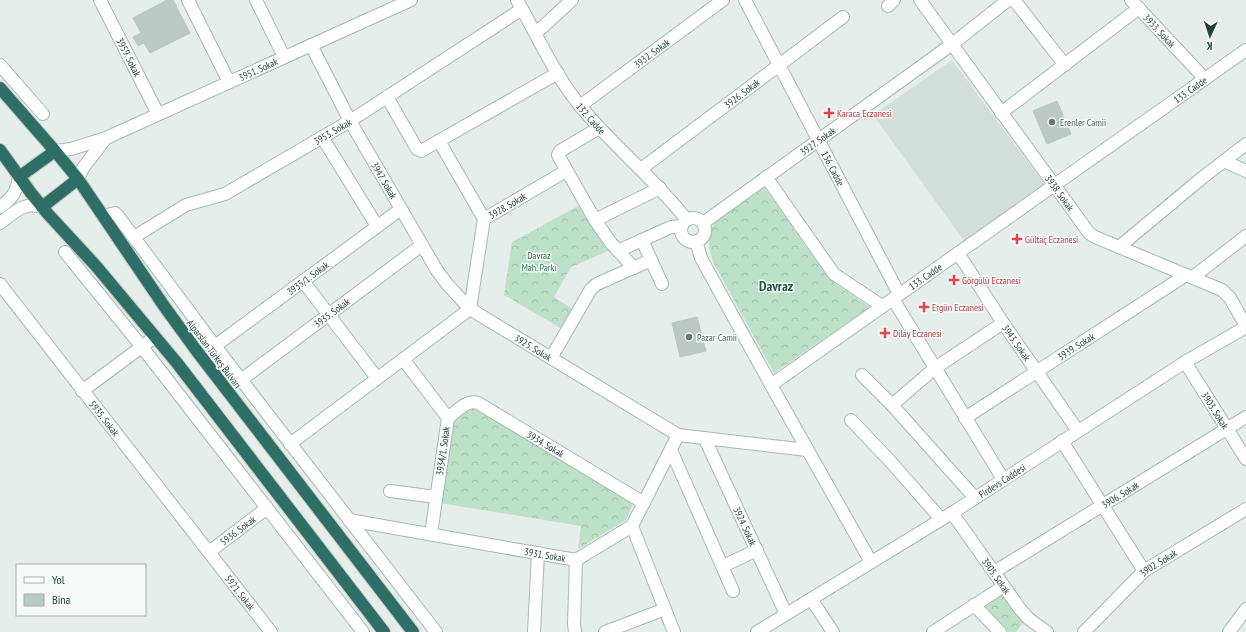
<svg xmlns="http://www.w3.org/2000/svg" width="1246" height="632" font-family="'PT Sans Narrow',sans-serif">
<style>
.built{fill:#d3deda}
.forest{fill:url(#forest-crowns)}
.building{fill:#bac9c4;stroke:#b7c8c2}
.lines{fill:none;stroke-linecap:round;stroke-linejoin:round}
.minor-casing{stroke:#a7b7b2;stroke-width:14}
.highway-casing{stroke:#c1cac8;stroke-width:14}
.minor{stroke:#fff;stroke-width:12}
.highway{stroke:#2e6e64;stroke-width:12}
.health-dot{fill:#e0444e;stroke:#f6faf8;stroke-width:1.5}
.worship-dot{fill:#6b7280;stroke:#f6faf8;stroke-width:1.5}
.labels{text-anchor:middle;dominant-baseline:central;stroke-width:3;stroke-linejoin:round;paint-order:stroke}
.street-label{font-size:10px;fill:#23413a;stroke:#f6faf8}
.health-label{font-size:10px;fill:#be3a42;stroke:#f6faf8;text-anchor:start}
.worship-label{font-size:10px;fill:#5b616d;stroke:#f6faf8;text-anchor:start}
.park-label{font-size:10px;fill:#2c794d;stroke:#f6faf8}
.district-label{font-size:14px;font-weight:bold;fill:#1e5449;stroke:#f6faf8}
</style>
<defs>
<pattern id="forest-crowns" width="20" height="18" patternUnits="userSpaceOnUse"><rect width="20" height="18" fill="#bde0c8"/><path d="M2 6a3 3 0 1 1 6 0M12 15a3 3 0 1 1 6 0" fill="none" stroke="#a2c1ad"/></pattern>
</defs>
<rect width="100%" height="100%" fill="#e5eeeb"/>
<path class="built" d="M952,60L1045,185L965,242L873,115Z"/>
<path class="forest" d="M764,187L824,272L837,285L870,307L774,373L714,264C710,253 706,239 712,227C718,216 752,195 764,187Z
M580,205L610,250L571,267L554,297L574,310L562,329L504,295L512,242Z
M474,408L480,411L631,503L632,506L626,520L578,549L581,526L440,503L453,421L468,410Z
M1002,591L1023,619V623L1016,632H1004L979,607Z"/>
<path class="building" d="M167,0H173L190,33L150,53L144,43L138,46L133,37L141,33L133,18Z
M1057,101L1071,134L1047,144L1033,111Z
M697,317L706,351L680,357L672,323Z"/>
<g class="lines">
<g class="minor-casing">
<g id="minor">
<path id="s1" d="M100,0L158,114"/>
<path d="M188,0L229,82"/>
<path d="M256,0L284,57"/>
<path id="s2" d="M517,0C537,35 555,76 581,107C614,147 655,179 687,220"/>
<path id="s3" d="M745,0L899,294"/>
<path id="s4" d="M920,0L1089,233L1095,237L1222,290L1230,298L1246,326"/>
<path d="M1014,0L1065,65"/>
<path id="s5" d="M1131,0L1205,79"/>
<path d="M888,6L894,0"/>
<path d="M536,33L572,0"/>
<path id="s6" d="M311,45L350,121L436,269L447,284L470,309"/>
<path d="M0,65L43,114"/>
<path d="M387,97L417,149L421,151L558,73"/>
<path id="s7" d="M580,106L723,0"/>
<path d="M1001,113L1139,8"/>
<path d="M599,128L560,151L558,155L595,220L611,243L634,268"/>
<path d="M322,137L377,226"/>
<path id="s8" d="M106,138L411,0"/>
<path d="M439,141L484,219"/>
<path d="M55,151L71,149L106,138L83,168L78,179"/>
<path d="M1224,161L1246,171"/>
<path id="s9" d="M641,169L843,17"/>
<path d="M766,177L834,274L882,306"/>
<path d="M0,207C12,199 17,191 19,177"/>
<path d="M103,216L115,213L118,216L215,346L436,632"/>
<circle cx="693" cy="230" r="12"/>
<path d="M595,220L660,188"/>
<path d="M0,223C14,213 24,201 42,207"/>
<path id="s10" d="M703,223L951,45L1008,0"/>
<path id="s11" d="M134,237L186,205L225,194L350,121L522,9"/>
<path d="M696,241L701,258L707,269L771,385"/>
<path d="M1119,247L1202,178L1246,144"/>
<path d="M618,251L642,240"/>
<path d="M65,252L142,347L363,632"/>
<path id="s12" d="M958,253L1003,323L1078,431"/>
<path d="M1193,277L1246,236"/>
<path d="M303,281L377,378"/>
<path id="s13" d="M0,284L271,632"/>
<path d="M662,284L642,240L671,227L682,226"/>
<path d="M893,299L1003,479"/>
<path id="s14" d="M470,309L484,219L566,171"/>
<path id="s15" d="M215,346L401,209"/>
<path d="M551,358L591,289L597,284L651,260"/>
<path d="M403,359L448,418L431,534"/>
<path id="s16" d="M1185,362L1246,459"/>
<path d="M862,375L892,405L975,498"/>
<path id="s17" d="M241,380L422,245"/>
<path d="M82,391L155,337"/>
<path d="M892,405L935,368L1003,323"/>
<path id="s18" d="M448,418C456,412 467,399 478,403L644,503"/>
<path id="s19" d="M965,418L1186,275"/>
<path d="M851,420L890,461L941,519"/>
<path id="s20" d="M705,439L786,614"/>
<path d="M1062,441L1144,571"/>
<path id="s21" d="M290,444L470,309L678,435L807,450"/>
<path d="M671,450L733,591"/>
<path d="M390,491L436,497"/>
<path id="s22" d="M952,513L1020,609L1029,619L1047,632"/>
<path id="s23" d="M349,520L576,560L632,526L678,435"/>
<path d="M632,526L674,632"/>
<path id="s24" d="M209,552L267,508"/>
<path id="s25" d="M871,562L771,385L1246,50"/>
<path d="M723,566L757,550"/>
<path id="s26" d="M994,572L1246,417"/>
<path d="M811,599L833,632"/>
<path d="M974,605L1000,632"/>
<path d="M534,632L538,553"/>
<path d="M575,632L574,624L576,560"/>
<path d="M605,632L665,609"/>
<path id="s27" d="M757,632L952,513L1185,362L1246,327"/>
<path d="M933,632L1004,586"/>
<path id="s28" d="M1084,632L1144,571L1246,509"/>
<path d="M1229,632L1246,609"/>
</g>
</g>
<g class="highway-casing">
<path id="highway" d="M0,88L55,151L78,179L164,306L196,350L413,632
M0,150L31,193L48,214L96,266L177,363L384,632
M19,177L55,151
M42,207L78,179"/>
</g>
<use href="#minor" class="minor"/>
<use href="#highway" class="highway"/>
</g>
<g class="health-dot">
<path d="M827 107h4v4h4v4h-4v4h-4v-4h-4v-4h4z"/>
<path d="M1015 233h4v4h4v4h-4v4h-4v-4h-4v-4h4z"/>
<path d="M952 274h4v4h4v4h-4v4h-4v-4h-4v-4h4z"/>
<path d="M922 301h4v4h4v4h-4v4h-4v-4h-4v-4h4z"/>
<path d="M883 327h4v4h4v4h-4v4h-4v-4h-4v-4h4z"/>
</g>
<g class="worship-dot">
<circle cx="1052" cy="122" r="4"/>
<circle cx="689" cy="337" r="4"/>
</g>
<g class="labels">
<g class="street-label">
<text stroke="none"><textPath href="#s5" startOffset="42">3933. Sokak</textPath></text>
<text stroke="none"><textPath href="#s7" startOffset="89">3932. Sokak</textPath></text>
<text stroke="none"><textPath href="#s1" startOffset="64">3959. Sokak</textPath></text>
<text stroke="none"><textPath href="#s8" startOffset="167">3951. Sokak</textPath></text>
<text stroke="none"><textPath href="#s25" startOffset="716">133. Cadde</textPath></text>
<text stroke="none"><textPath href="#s9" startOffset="126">3926. Sokak</textPath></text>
<text stroke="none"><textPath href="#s2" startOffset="140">132. Cadde</textPath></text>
<text stroke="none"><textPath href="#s11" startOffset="226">3953. Sokak</textPath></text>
<text stroke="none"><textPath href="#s10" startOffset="141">3927. Sokak</textPath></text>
<text stroke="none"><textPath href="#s3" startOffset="190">136. Cadde</textPath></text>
<text stroke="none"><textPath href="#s6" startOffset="154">3947. Sokak</textPath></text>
<text stroke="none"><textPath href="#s4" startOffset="238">3938. Sokak</textPath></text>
<text stroke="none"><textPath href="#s14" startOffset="118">3928. Sokak</textPath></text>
<text stroke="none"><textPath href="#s25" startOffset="392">133. Cadde</textPath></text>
<text stroke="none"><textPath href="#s15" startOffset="115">3935/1. Sokak</textPath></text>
<text stroke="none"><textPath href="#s17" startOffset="113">3935. Sokak</textPath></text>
<text stroke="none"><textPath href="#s12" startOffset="107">3943. Sokak</textPath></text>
<text stroke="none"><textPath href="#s19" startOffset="132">3939. Sokak</textPath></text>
<text stroke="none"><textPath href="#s21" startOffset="299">3925. Sokak</textPath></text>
<text transform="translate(214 354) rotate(53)">Alparslan Türkeş Bulvarı</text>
<text stroke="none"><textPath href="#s16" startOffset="57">3903. Sokak</textPath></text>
<text stroke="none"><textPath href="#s13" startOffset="170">5935. Sokak</textPath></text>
<text stroke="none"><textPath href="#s18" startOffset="114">3934. Sokak</textPath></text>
<text transform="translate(443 451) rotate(-82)">3934/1. Sokak</text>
<text stroke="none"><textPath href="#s27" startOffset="288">Firdevs Caddesi</textPath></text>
<text stroke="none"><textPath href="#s26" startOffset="148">3906. Sokak</textPath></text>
<text stroke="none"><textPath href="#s20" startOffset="96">3924. Sokak</textPath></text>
<text stroke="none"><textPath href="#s24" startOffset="36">5936. Sokak</textPath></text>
<text stroke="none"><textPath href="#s23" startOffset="199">3931. Sokak</textPath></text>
<text stroke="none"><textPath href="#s28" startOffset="102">3902. Sokak</textPath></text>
<text stroke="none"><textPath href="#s22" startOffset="77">3905. Sokak</textPath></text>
<text stroke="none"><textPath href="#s13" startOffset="391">5921. Sokak</textPath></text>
</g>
<g class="health-label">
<text x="837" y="113">Karaca Eczanesi</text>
<text x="1025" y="239">Gültaç Eczanesi</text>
<text x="962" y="280">Görgülü Eczanesi</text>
<text x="932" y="307">Ergün Eczanesi</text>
<text x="893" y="333">Dilay Eczanesi</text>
</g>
<g class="worship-label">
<text x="1060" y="122">Erenler Camii</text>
<text x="697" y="337">Pazar Camii</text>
</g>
<g class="park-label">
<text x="539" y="255">Davraz<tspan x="539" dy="12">Mah. Parkı</tspan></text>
</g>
<g class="district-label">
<text x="776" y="286">Davraz</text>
</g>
</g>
<rect x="16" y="564" width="130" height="52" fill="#f6faf8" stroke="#a2b0ac"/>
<rect x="24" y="577" width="20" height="6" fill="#ffffff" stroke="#a2b0ac"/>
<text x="52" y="584" font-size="12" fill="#23413a">Yol</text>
<rect x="24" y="594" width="20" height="12" fill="#bac9c4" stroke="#a2b0ac"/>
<text x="52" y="604" font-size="12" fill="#23413a">Bina</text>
<g transform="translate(1210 36) rotate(183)" stroke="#f6faf8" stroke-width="3" paint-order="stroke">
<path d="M0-3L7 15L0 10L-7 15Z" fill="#23413a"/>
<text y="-6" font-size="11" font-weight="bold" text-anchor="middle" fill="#23413a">K</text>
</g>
</svg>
